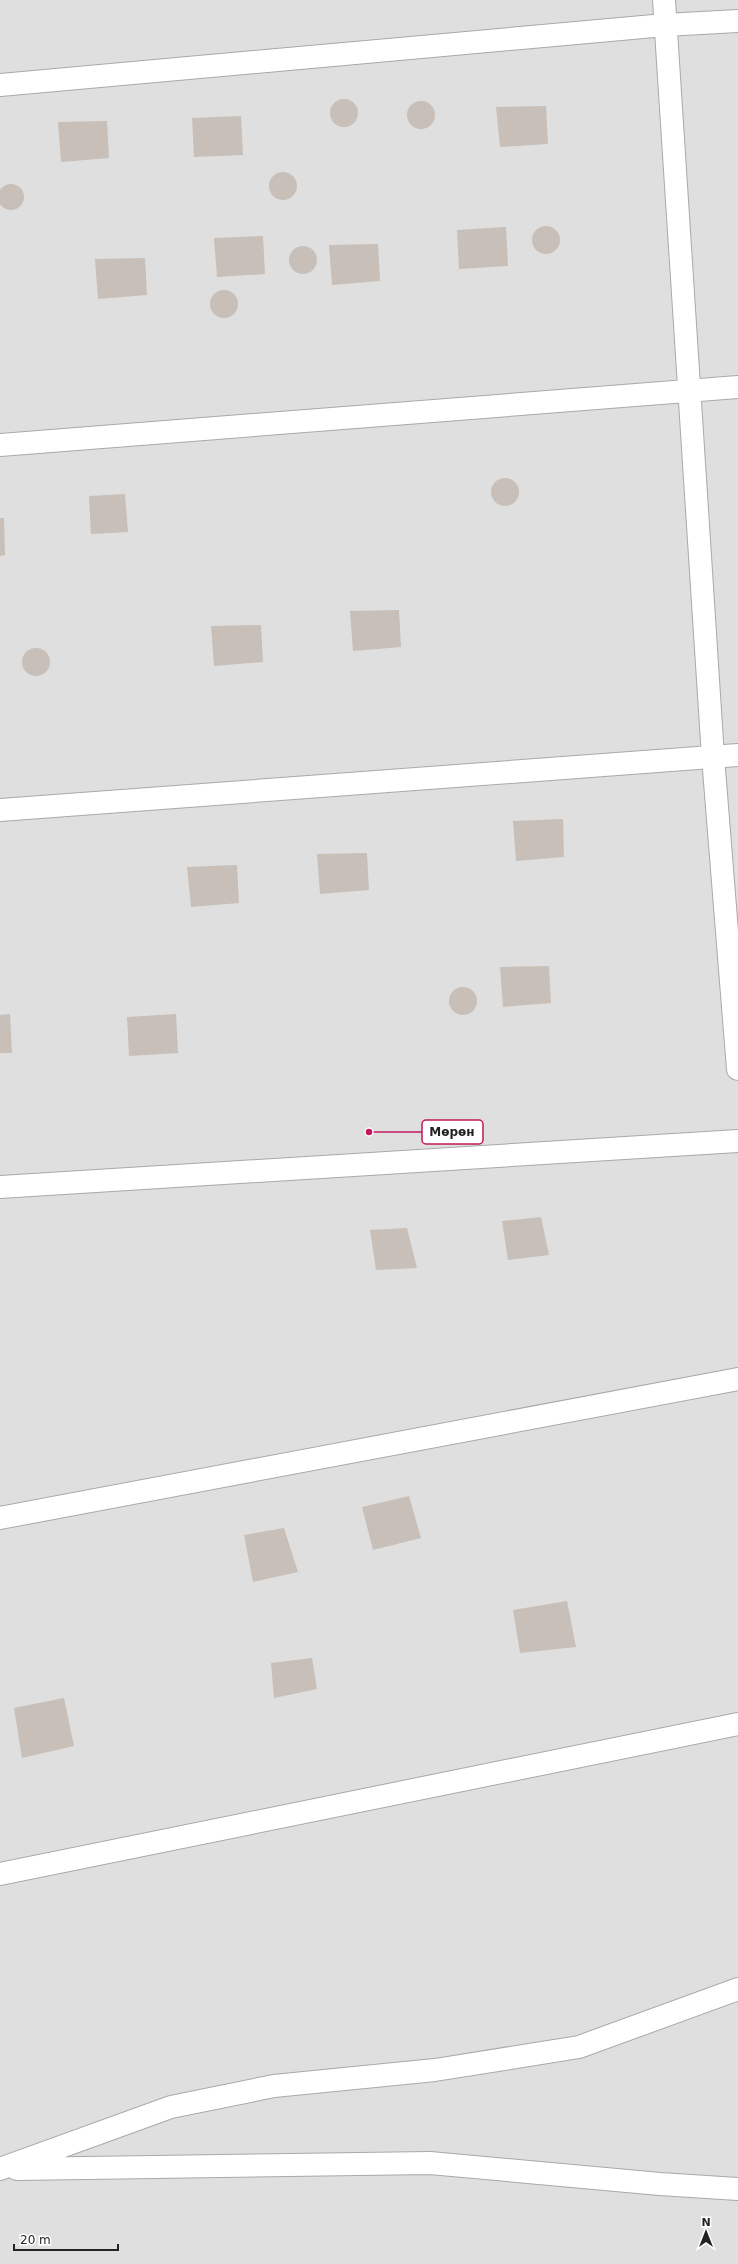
<svg xmlns="http://www.w3.org/2000/svg" width="738" height="2264" font-family="'DejaVu Sans',sans-serif">
<style>
.residential{fill:#e0dfdf}
.building{fill:#c7bfb8}
.lines{fill:none;stroke-linecap:round;stroke-linejoin:round}
.minor-casing{stroke:#a9a9a9;stroke-width:24}
.minor{stroke:#fff;stroke-width:22}
.leader{fill:none;stroke:#c2185b;stroke-width:1.5}
.callout-dot{fill:#c2185b;stroke:#fff;stroke-width:1.5}
.callout{fill:#fff;stroke:#c2185b;stroke-width:1.5}
.callout-label{font-size:12px;text-anchor:middle;font-weight:bold;fill:#222}
</style>
<rect width="100%" height="100%" fill="#f2efe9"/>
<path class="residential" d="M0,0H738V2264H0Z"/>
<path class="building" d="M330 113a14 14 0 1 1 28 0a14 14 0 1 1-28 0Z
M407 115a14 14 0 1 1 28 0a14 14 0 1 1-28 0Z
M546,106L548,144L500,147L496,107Z
M241,116L243,155L194,157L192,118Z
M107,121L109,158L61,162L58,122Z
M269 186a14 14 0 1 1 28 0a14 14 0 1 1-28 0Z
M-2 197a13 13 0 1 1 26 0a13 13 0 1 1-26 0Z
M532 240a14 14 0 1 1 28 0a14 14 0 1 1-28 0Z
M506,227L508,266L459,269L457,230Z
M263,236L265,274L217,277L214,238Z
M378,244L380,281L332,285L329,245Z
M289 260a14 14 0 1 1 28 0a14 14 0 1 1-28 0Z
M145,258L147,295L98,299L95,259Z
M210 304a14 14 0 1 1 28 0a14 14 0 1 1-28 0Z
M491 492a14 14 0 1 1 28 0a14 14 0 1 1-28 0Z
M125,494L128,532L91,534L89,496Z
M0,518H4L5,555L0,556Z
M399,610L401,647L353,651L350,611Z
M261,625L263,662L214,666L211,626Z
M22 662a14 14 0 1 1 28 0a14 14 0 1 1-28 0Z
M563,819L564,857L516,861L513,821Z
M367,853L369,890L320,894L317,854Z
M237,865L239,903L191,907L187,867Z
M549,966L551,1003L503,1007L500,967Z
M449 1001a14 14 0 1 1 28 0a14 14 0 1 1-28 0Z
M10,1014L12,1053H0V1015Z
M176,1014L178,1053L129,1056L127,1017Z
M541,1217L549,1255L508,1260L502,1221Z
M407,1228L417,1268L376,1270L370,1230Z
M409,1496L421,1538L373,1550L362,1507Z
M284,1528L298,1572L253,1582L244,1535Z
M567,1601L576,1647L520,1653L513,1610Z
M312,1658L317,1689L274,1698L271,1663Z
M64,1698L74,1746L22,1758L14,1708Z"/>
<g class="lines">
<g class="minor-casing">
<path id="minor" d="M664,0L713,757L738,1069
M0,85L665,25L738,21
M0,445L738,387
M0,810L738,755
M0,1187L738,1141
M0,1518L738,1379
M0,1874L738,1724
M0,2169L171,2107L274,2086L435,2070L579,2047L738,1989
M17,2169L430,2163L660,2184L738,2189"/>
</g>
<use href="#minor" class="minor"/>
</g>
<path class="leader" d="M369 1132L422 1132"/>
<circle class="callout-dot" cx="369" cy="1132" r="4"/>
<rect class="callout" x="422" y="1120" width="61" height="24" rx="4"/>
<g class="callout-label">
<text x="452" y="1136">Мөрөн</text>
</g>
<g transform="translate(706 2232)" stroke="#ffffff" stroke-width="3" paint-order="stroke">
<path d="M0-3L7 15L0 10L-7 15Z" fill="#222222"/>
<text y="-6" font-size="11" font-weight="bold" text-anchor="middle" fill="#222222">N</text>
</g>
<path d="M14 2244v6h104v-6" fill="none" stroke="#222222" stroke-width="2"/>
<text x="20" y="2244" font-size="12" fill="#222222" stroke="#ffffff" stroke-width="3" paint-order="stroke">20 m</text>
</svg>
